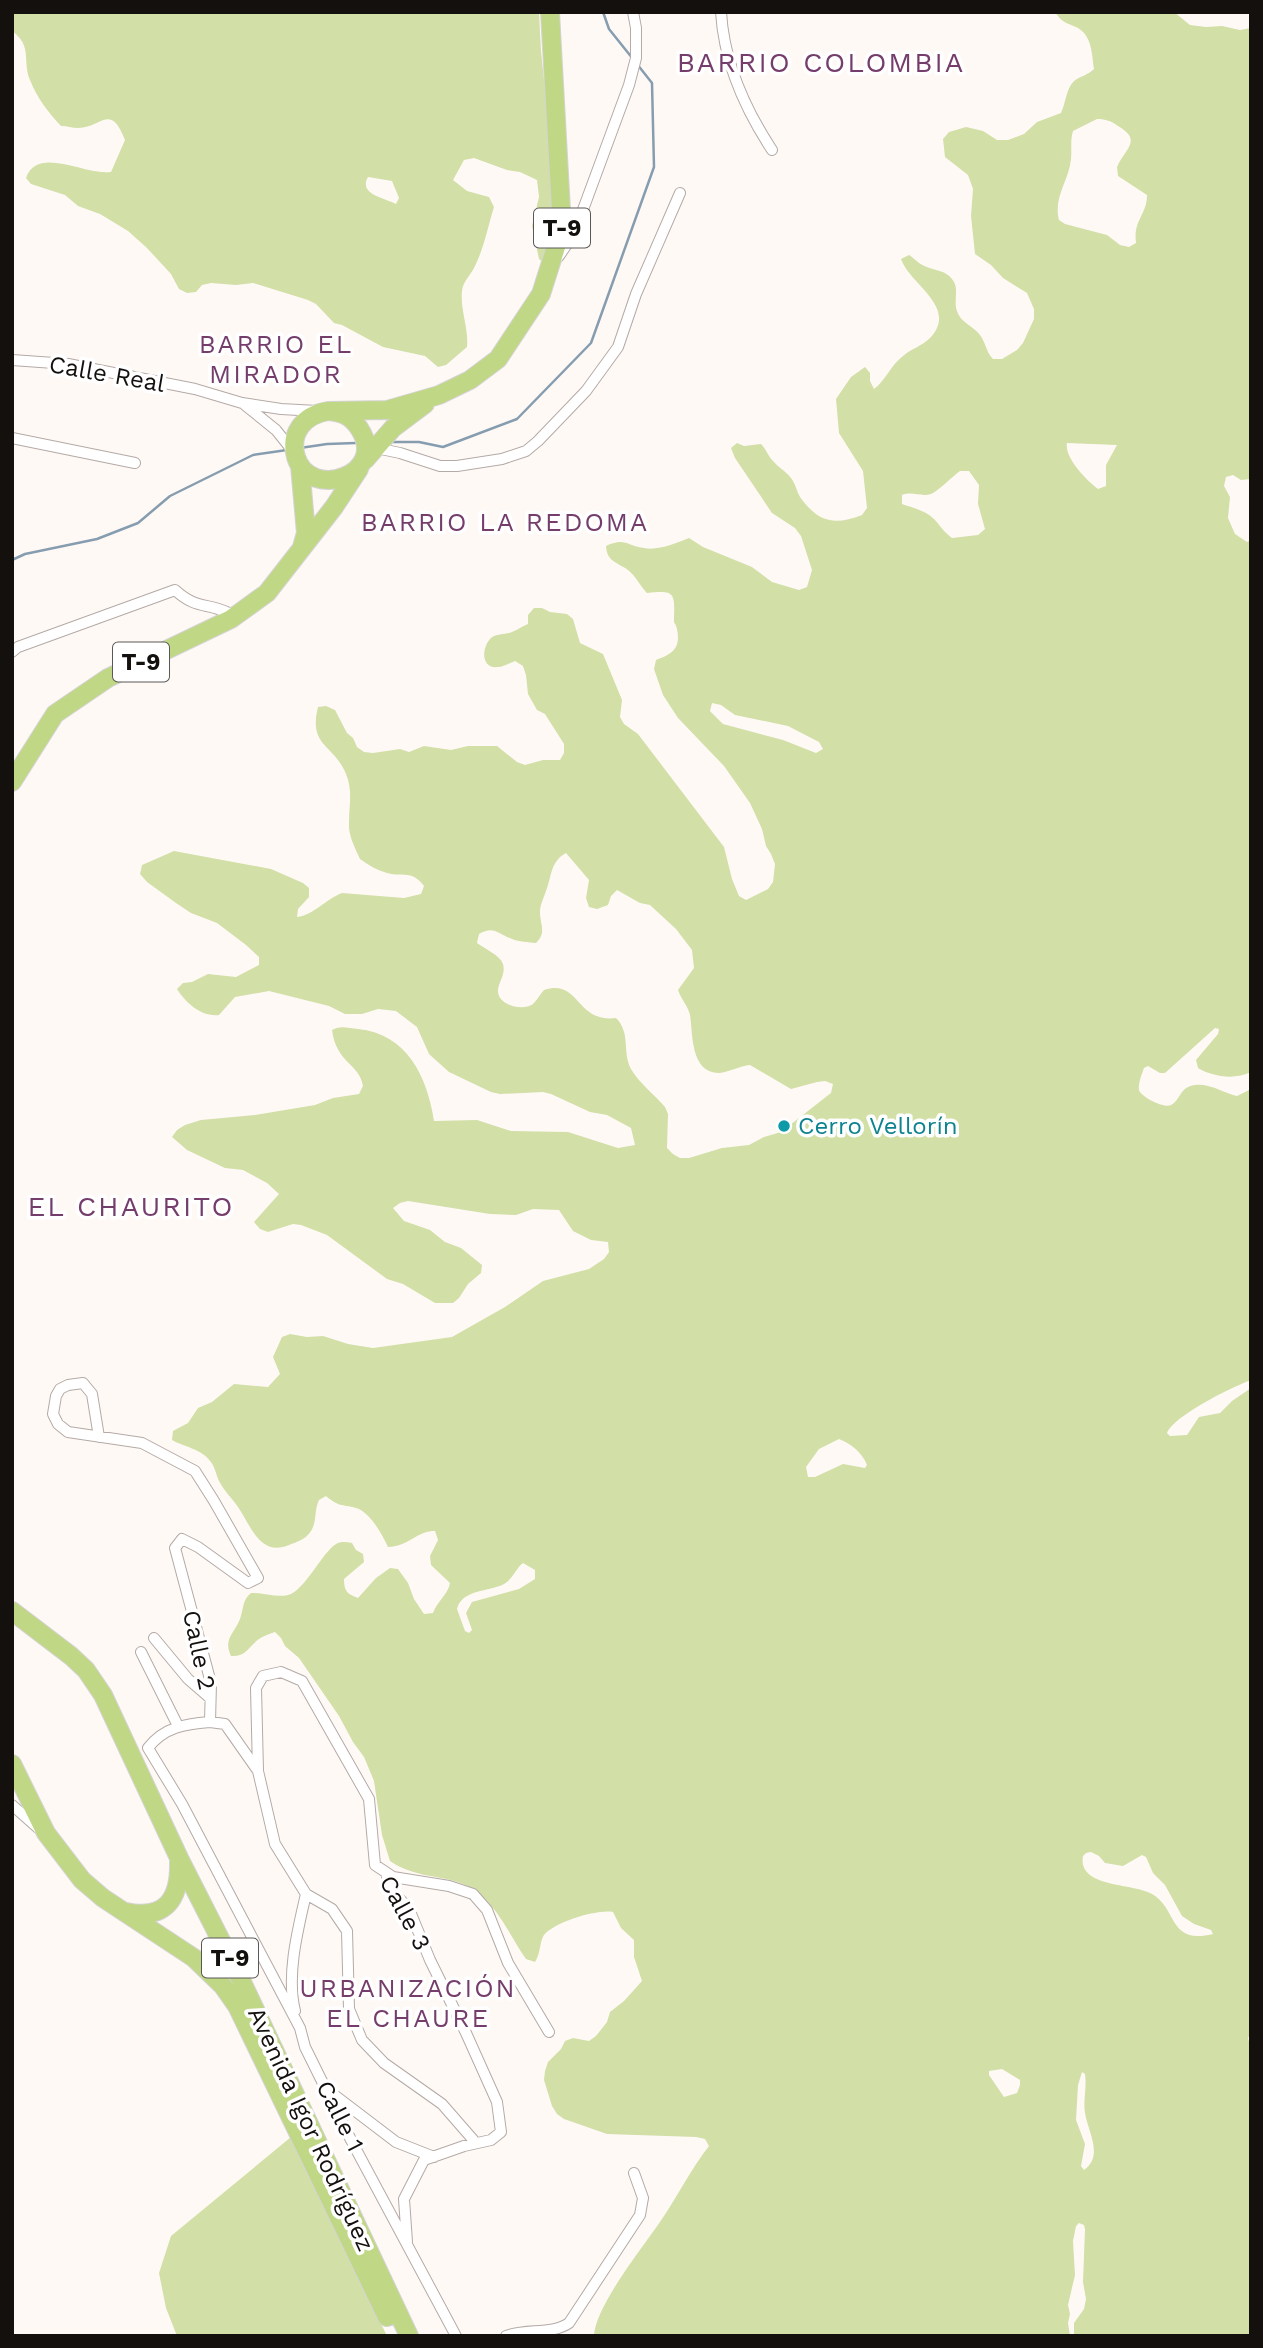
<svg xmlns="http://www.w3.org/2000/svg" width="1263" height="2348" font-family="'Work Sans',sans-serif">
<style>
.green{fill:#d2dfa7;fill-rule:evenodd}
.lines{fill:none;stroke-linecap:round;stroke-linejoin:round}
.stream{stroke:#869db0;stroke-width:2.5}
.street-casing{stroke:#b4aaa6;stroke-width:12}
.highway-casing{stroke:#d5d4d4;stroke-width:20}
.street{stroke:#fff;stroke-width:10}
.highway{stroke:#c0d785;stroke-width:18}
.culture-dot{fill:#0f9aa8;stroke:#fff;stroke-width:2.5}
.labels{text-anchor:middle;dominant-baseline:central;stroke-width:7;stroke-linejoin:round;paint-order:stroke}
.shield{fill:#fff;stroke:#5a5856;stroke-width:2}
.shield-label{font-size:23px;font-weight:bold;fill:#13100e}
.street-label{font-size:24px;fill:#13100e;stroke:#fff}
.culture-label{font-size:24px;fill:#0d838f;stroke:#fff;text-anchor:start}
.neighbourhood-label{font-size:26px;letter-spacing:2px;fill:#753d6b;stroke:#fff}
.quarter-label{font-size:28px;letter-spacing:2px;fill:#753d6b;stroke:#fff}
</style>
<rect width="100%" height="100%" fill="#fff9f6"/>
<path class="green" d="M12,12H539L541,51L556,195V225L545,264L539,259L532,226L539,197L537,180L520,172L507,170L474,158L464,160L453,180L467,191L489,197L494,207C488,226 484,248 475,266C471,275 463,281 462,291C460,310 469,329 467,347L446,365L438,367L425,356L383,347L342,325L334,323L316,304L308,300L253,283L236,285L211,283L202,285L196,292L187,293L179,289L171,274L147,248L128,231L100,214L78,206L65,195L31,184L26,178C38,145 85,176 111,172L125,140C110,102 102,128 78,128C72,128 67,126 61,126C48,112 37,98 30,80C22,61 33,46 12,31ZM368,177L392,181L399,198L396,204C384,198 358,194 368,177Z
M1055,12H1174L1190,25L1206,27L1222,26L1240,30L1251,28V479L1241,480L1233,475L1226,477L1224,486L1230,497L1228,518L1235,534L1247,542L1251,540V1072C1235,1080 1213,1077 1198,1068L1196,1060L1218,1034L1219,1029L1215,1028L1165,1073H1160L1148,1066L1144,1068C1142,1074 1138,1083 1139,1090C1141,1097 1165,1109 1171,1105C1181,1100 1179,1087 1195,1085C1210,1083 1223,1093 1237,1096L1251,1089V1380C1232,1387 1175,1415 1167,1433L1170,1436L1187,1435L1199,1417L1220,1413L1232,1401L1251,1388V1504L1249,1511L1251,1513V2033L1248,2038L1251,2049V2336H1074V2323L1084,2309L1086,2299L1083,2282L1085,2229L1084,2225L1079,2223L1076,2226L1073,2241L1075,2275L1068,2305L1070,2314L1068,2323L1070,2336H594C595,2306 644,2246 662,2219C678,2195 691,2169 709,2146L705,2139L696,2137L607,2134L564,2119L557,2114L552,2106L544,2080L545,2071L548,2062L561,2049L565,2041L573,2038L589,2041L596,2036L607,2022L610,2012L624,2001L642,1981L634,1957V1940L621,1928L613,1912C597,1909 555,1922 544,1935C539,1943 541,1953 535,1962L526,1959C507,1932 496,1899 463,1884C437,1874 415,1878 390,1861L382,1835L374,1781L364,1757L353,1742L339,1716L299,1658L285,1646L281,1638L275,1632C269,1634 263,1636 259,1639C248,1647 246,1657 231,1656C223,1639 234,1634 240,1619C244,1608 242,1600 251,1593C264,1592 279,1599 291,1594C307,1586 323,1552 336,1544C341,1541 347,1542 352,1543L356,1550L363,1554L364,1562L344,1579C344,1591 347,1594 358,1598L376,1578L390,1568L398,1569L408,1583L414,1599L424,1614L433,1613C437,1601 448,1595 450,1583L431,1565L430,1556L438,1540L435,1531C418,1530 408,1547 388,1547C382,1534 370,1512 356,1508C341,1504 339,1507 326,1496L319,1500C314,1510 317,1522 311,1531C306,1539 297,1542 289,1545C260,1557 251,1526 238,1507C232,1498 224,1491 219,1481C216,1475 215,1466 210,1461C202,1449 184,1447 172,1440L173,1431L188,1423L198,1408L212,1402L234,1384L268,1387L280,1374L273,1357L282,1337L290,1334L307,1337L323,1336L348,1344L373,1348L452,1337L505,1307L543,1281L589,1269L604,1259L609,1252L608,1242L591,1240L573,1231L559,1210L533,1209L516,1215L490,1214L408,1201L400,1203L393,1208L404,1221L430,1230L445,1242L461,1248L482,1265L481,1273L468,1284L459,1298L453,1303H435L403,1284L387,1279L327,1235L301,1225L293,1224L268,1232L260,1229L254,1222L279,1194L267,1183L243,1170L225,1168L187,1150L172,1137L177,1130L185,1125L201,1120L255,1115L315,1105L333,1098L359,1094L363,1086C360,1064 336,1063 332,1030C341,1025 348,1028 358,1029C407,1034 427,1076 434,1121L477,1120L511,1131L568,1132L618,1148L635,1145L631,1128L607,1115L590,1112L551,1094L543,1092L500,1094L491,1092L449,1072L429,1054L417,1027L396,1011L378,1009L362,1014H345L329,1006L269,991L235,997L219,1015C201,1017 186,1003 177,989L183,983L192,982L208,974L236,977L259,965V957L246,945L217,923L191,913L176,903L147,882L140,874L142,865L174,851L271,869L303,883L309,888V897L298,909L297,917C314,915 326,899 342,893L404,898L421,894L424,886C411,869 404,878 387,873C377,870 368,865 360,859C355,848 348,835 349,823C349,805 353,791 346,774C334,744 308,747 318,707L326,706L335,710L347,733L353,738L357,747L364,752L373,753L400,749L409,752L424,746L451,750L468,746H497L517,762L525,765L543,760H560L564,753V744L545,714L537,710L528,694L526,675L523,666L515,661C510,663 503,667 498,667C481,669 481,648 491,638C497,633 505,635 512,632C517,630 523,626 528,624V615L534,608H542L550,612L567,614L573,619L580,643L603,654L622,700L620,717L624,724L638,734L724,847L732,879L739,896L746,900L768,889L773,882L775,864L771,854L766,846L762,829L750,803L724,766L678,718L663,695L654,669L656,660C672,654 681,649 677,629C675,620 674,627 674,618C675,592 674,590 647,593C640,586 636,576 628,570C617,562 607,562 606,546C625,537 627,546 644,548C658,551 676,543 689,538L703,547L752,567L772,582L799,590L807,587L812,570L801,536L795,528L772,513L735,458L731,448L737,443L744,446L761,444C767,450 768,457 774,462C780,469 788,472 793,481C796,486 797,492 800,497C818,522 834,526 862,515L867,508L863,471L839,433L836,399L851,377L865,367L870,373V381L874,389C885,381 891,365 903,356C911,349 922,346 930,338C959,307 910,285 901,259L909,255C915,259 920,265 927,267C936,271 945,270 952,279C960,288 953,301 957,311C960,322 973,326 980,335C986,343 986,352 993,359H1002L1017,350L1023,343L1034,319V309L1027,293L1003,278L991,265L975,254L971,216L973,189L968,175L945,157L943,139L949,132L966,127L983,131L997,140H1008L1024,134L1037,122L1061,113C1066,102 1066,89 1074,81C1081,76 1088,75 1094,69C1092,55 1092,36 1078,28C1067,23 1061,22 1055,12ZM1097,119C1106,119 1111,121 1118,126C1143,141 1125,148 1117,167L1118,176L1147,195C1147,215 1133,220 1136,243L1129,247L1120,245L1107,235L1065,224L1059,220C1053,197 1069,181 1071,159C1072,149 1070,141 1073,131ZM1067,443L1117,445L1106,465V486L1098,489C1086,480 1064,457 1067,443ZM960,471H969L979,485L978,504L985,529L978,535L952,538C945,533 941,527 935,520C927,511 913,508 902,504V495C912,491 921,497 931,494C938,491 952,477 960,471ZM712,703L721,705L735,715L788,726L819,742L823,749L816,753L783,740L723,724L710,711ZM566,853L589,880L586,898L589,907L597,909L608,905L611,896L617,890L640,903L650,905L676,929L692,950L694,968L678,990C681,999 688,1006 690,1015C693,1033 690,1073 719,1073C729,1072 740,1066 750,1065L791,1089L817,1082L825,1081L833,1084L831,1093L781,1132L764,1137L749,1145L722,1148L689,1158H680L673,1154L667,1148L668,1114L665,1107C655,1095 638,1082 631,1069C622,1052 631,1033 616,1018C575,1023 580,978 544,990C540,994 538,999 534,1003C525,1012 498,1006 498,991C498,982 506,975 503,964C500,955 485,949 477,943L479,934C494,925 498,934 512,939C519,942 528,942 536,943C547,932 540,925 540,912C540,905 544,897 546,891C552,876 550,862 566,853ZM839,1439C851,1444 862,1452 867,1465L865,1468L843,1464L815,1477H808L806,1467L819,1449ZM523,1563L535,1570V1579L519,1589L472,1602L466,1613L472,1630L469,1633L465,1631L457,1609C462,1589 489,1592 504,1584C512,1580 516,1568 523,1563ZM1091,1852L1099,1856L1105,1863L1123,1866L1142,1855L1146,1857L1153,1873L1165,1885L1182,1916L1194,1924L1211,1930L1213,1934C1168,1945 1178,1909 1152,1894C1134,1883 1077,1888 1083,1856L1086,1853ZM1002,2069L1020,2080V2085L1017,2093L1004,2097L989,2075V2071ZM1082,2072L1085,2074C1087,2087 1083,2100 1085,2113C1088,2132 1104,2156 1084,2170L1081,2166L1085,2144L1076,2120L1078,2085Z
M291,2137L387,2336H177L166,2308L159,2273L171,2236Z"/>
<g class="lines">
<path class="stream" d="M603,12L609,29L633,59
M391,442H419L443,447L517,419L591,343L654,167L652,83L637,64
M300,448L327,444L356,443
M12,560L25,554L97,539L138,523L170,496L253,455L287,450"/>
<g class="street-casing">
<path id="street" d="M721,12C724,63 745,109 772,150
M559,256L574,234L629,85L636,58V28L633,12
M12,360L68,364L195,389L242,403L281,409L317,411
M245,405L276,430L292,450
M12,438L135,463
M376,448L400,453L440,466H457L502,459L526,451L538,441L586,391L618,347L636,294L680,193
M12,652L18,647L175,590C197,610 206,602 229,613L231,619
M99,1437L92,1394L83,1383L68,1385L60,1389L56,1396L53,1414L58,1424L68,1432L142,1443L195,1471L214,1501L258,1578L248,1583L198,1547L182,1539L175,1548L211,1683L210,1722L225,1724L258,1771L275,1844L306,1894L332,1909L347,1931L349,2009L362,2040L384,2063L442,2104L476,2143
M154,1638L188,1679L210,1698
M141,1652L178,1726
M210,1722C185,1724 164,1727 148,1748L182,1804L253,1939L300,2028L305,2047L351,2140L456,2336
M258,1771L256,1688L263,1676L281,1672L302,1681L369,1799L375,1865L387,1873V1885L409,1909L430,1960L466,2033L497,2102L501,2132L491,2140L464,2146L424,2160L404,2199L407,2242
M12,1805L38,1828
M387,1873L393,1877L449,1886L473,1894L487,1910L508,1963L549,2032
M295,2011C286,1975 298,1929 306,1894
M329,2091L396,2142L434,2157
M506,2336C526,2328 552,2335 569,2323L640,2215L643,2198L634,2173"/>
</g>
<g class="highway-casing">
<path id="highway" d="M328,411L387,410L439,395L470,380L498,359L541,294L562,228L550,12
M328,411C342,412 351,416 359,428C390,474 310,502 296,457C289,433 304,415 328,411Z
M365,460L393,428L425,404
M300,466L306,533L302,547
M12,782L55,714L108,678L231,619L267,593L334,507L359,469
M12,1611L71,1656L86,1670L103,1695L179,1858L241,1980L409,2336
M12,1764L46,1833L82,1880L103,1898L194,1958L223,1986L237,2006L387,2317
M126,1912C165,1920 180,1900 179,1862"/>
</g>
<use href="#street" class="street"/>
<use href="#highway" class="highway"/>
</g>
<circle class="culture-dot" cx="784" cy="1126" r="7"/>
<g class="labels">
<g class="shield">
<rect x="534" y="208.5" width="56" height="39" rx="5"/>
<rect x="113" y="642.5" width="56" height="39" rx="5"/>
<rect x="202" y="1938.5" width="56" height="39" rx="5"/>
</g>
<g class="shield-label">
<text x="562" y="228">T-9</text>
<text x="141" y="662">T-9</text>
<text x="230" y="1958">T-9</text>
</g>
<g class="street-label">
<text transform="translate(107 374) rotate(10)">Calle Real</text>
<text transform="translate(199 1650) rotate(78)">Calle 2</text>
<text transform="translate(405 1913) rotate(62)">Calle 3</text>
<text transform="translate(340 2116) rotate(63)">Calle 1</text>
<text transform="translate(311 2129) rotate(65)">Avenida Igor Rodríguez</text>
</g>
<g class="culture-label">
<text x="798" y="1126">Cerro Vellorín</text>
</g>
<g class="neighbourhood-label">
<text x="276" y="344">BARRIO EL<tspan x="276" dy="30">MIRADOR</tspan></text>
<text x="505" y="522">BARRIO LA REDOMA</text>
<text x="408" y="1988">URBANIZACIÓN<tspan x="408" dy="30">EL CHAURE</tspan></text>
</g>
<g class="quarter-label">
<text x="821" y="62">BARRIO COLOMBIA</text>
<text x="131" y="1206">EL CHAURITO</text>
</g>
</g>
<rect width="1263" height="2348" fill="none" stroke="#13100e" stroke-width="28"/>
</svg>
